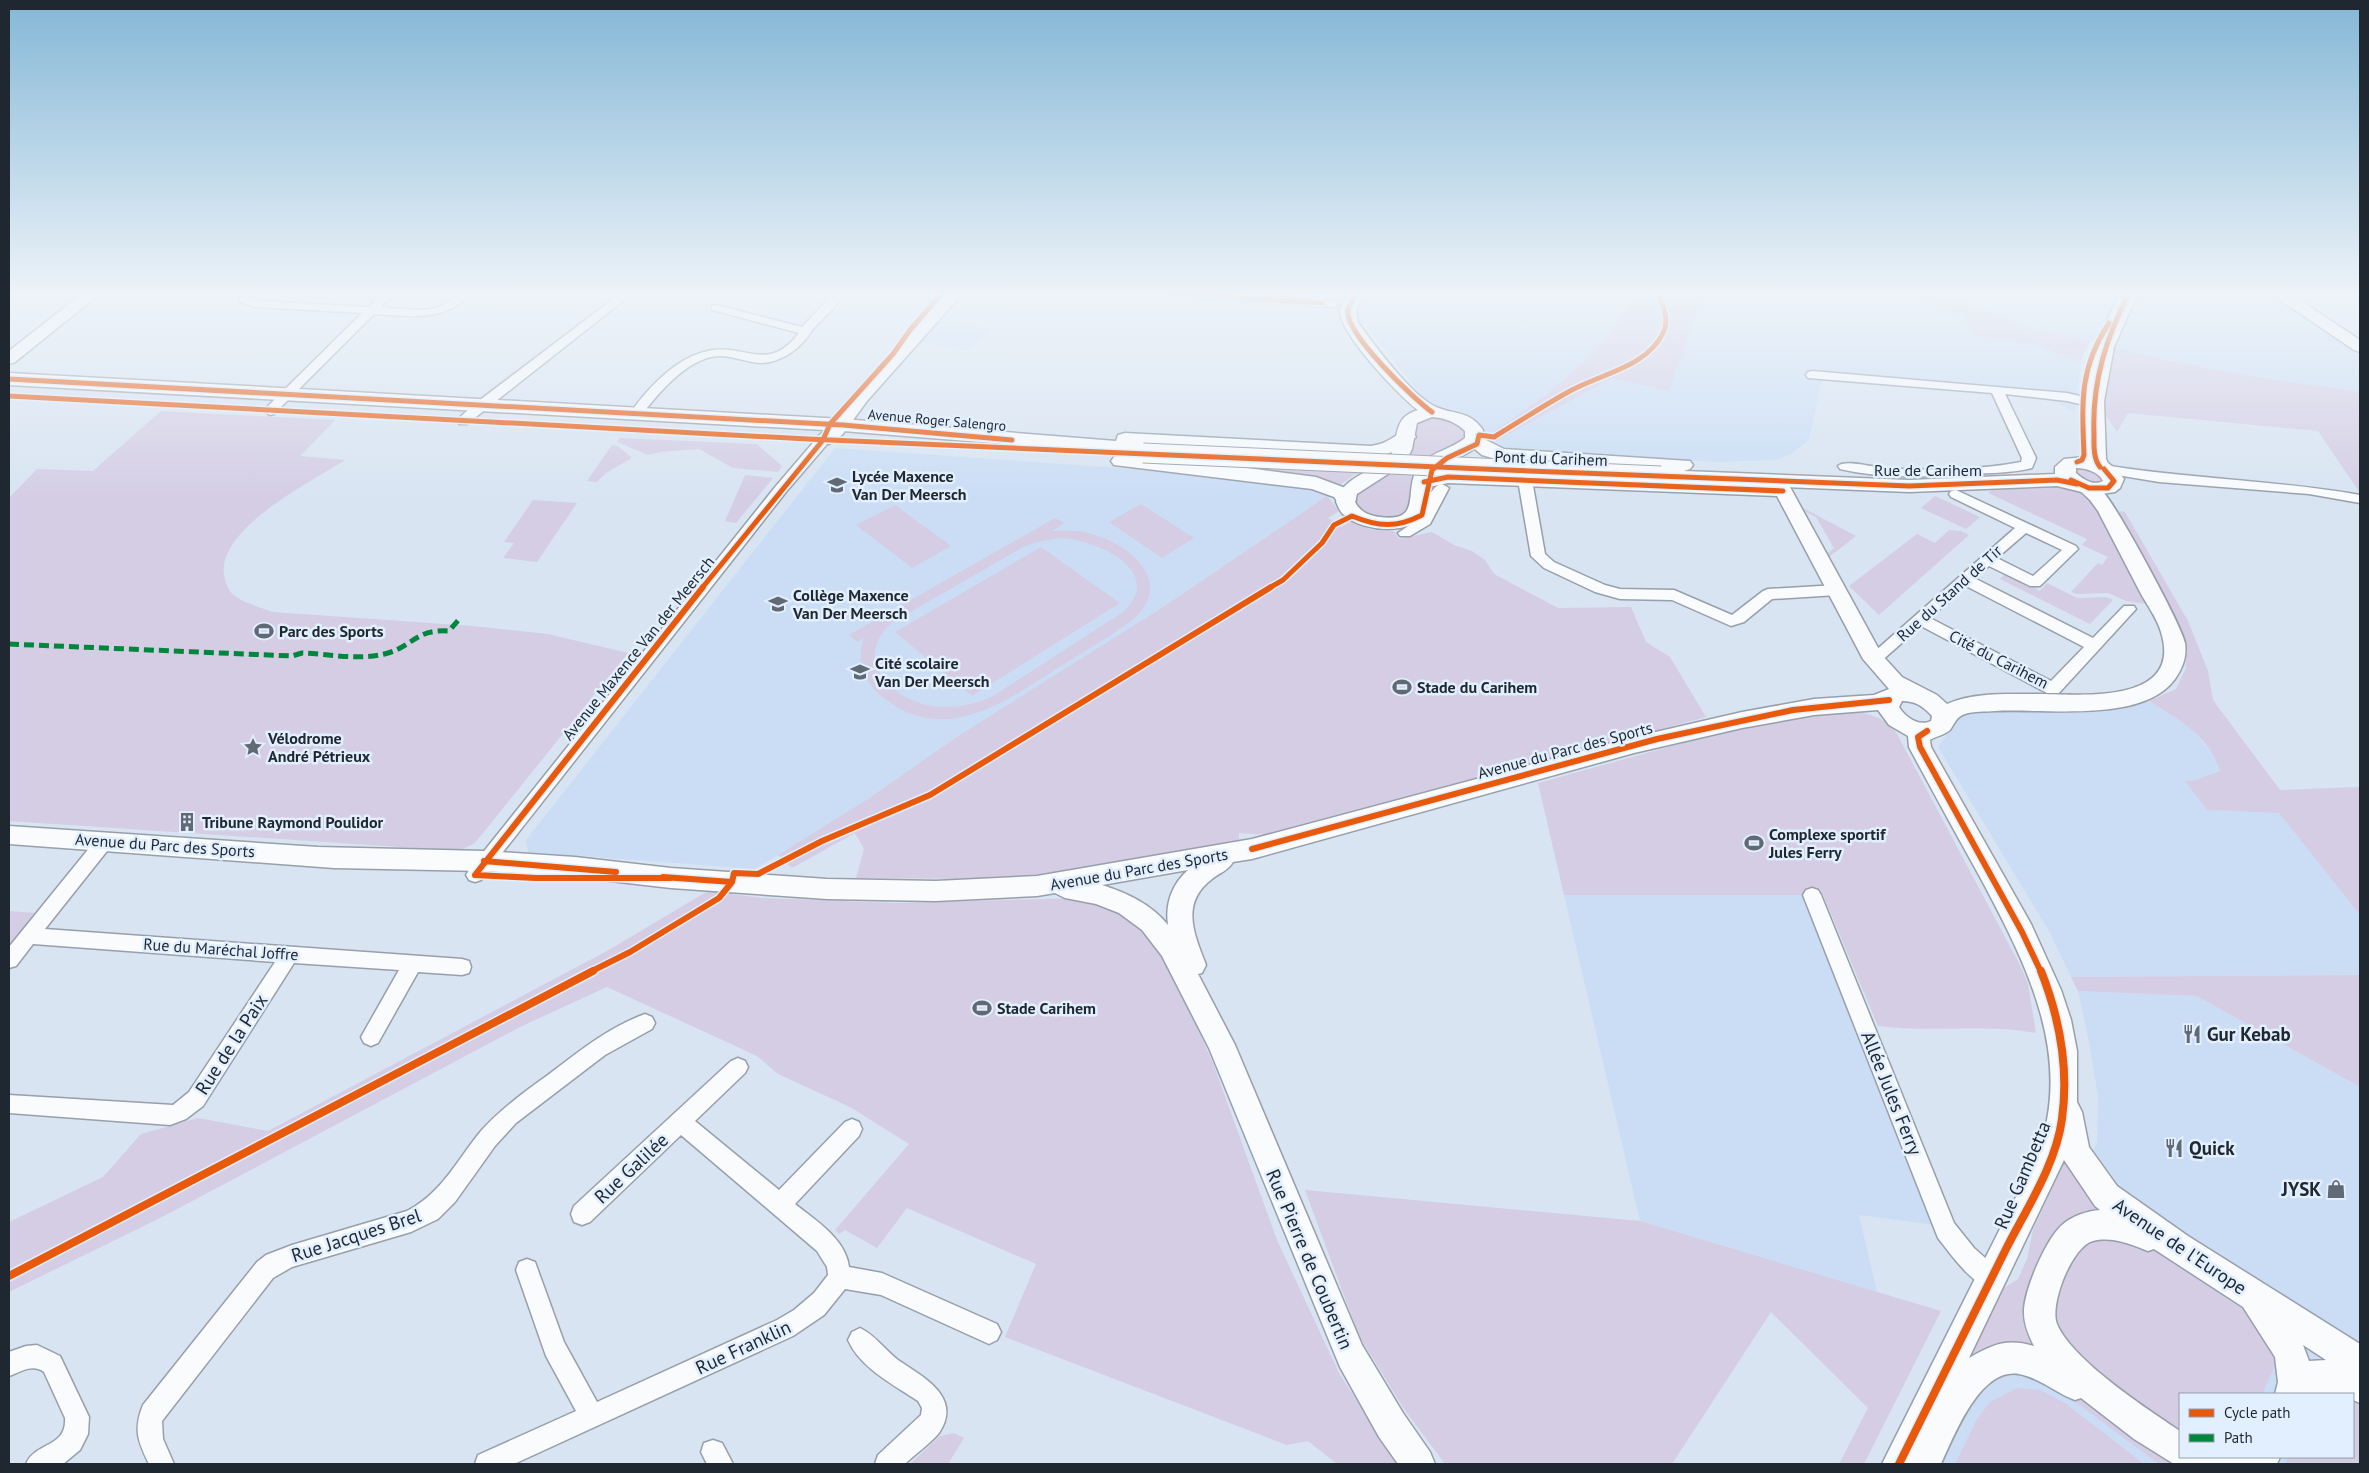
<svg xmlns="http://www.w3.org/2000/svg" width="2369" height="1473" font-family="'PT Sans',sans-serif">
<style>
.built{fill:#caddf5;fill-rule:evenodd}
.green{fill:#d4cde4;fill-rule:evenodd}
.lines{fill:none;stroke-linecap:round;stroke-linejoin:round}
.street-casing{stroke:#979faa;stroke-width:3}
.secondary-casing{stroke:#979faa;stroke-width:3}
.primary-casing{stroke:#979faa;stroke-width:3}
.street{fill:#f9fbfd;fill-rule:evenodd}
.secondary{fill:#f9fbfd;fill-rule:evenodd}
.primary{fill:#f9fbfd;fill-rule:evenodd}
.primary-bridge-casing{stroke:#979faa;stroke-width:21;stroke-linecap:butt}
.primary-bridge{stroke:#f9fbfd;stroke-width:19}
.quiet{stroke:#00873e;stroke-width:5;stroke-dasharray:10 5;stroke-linecap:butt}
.cycleway-far2-casing{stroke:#e2effe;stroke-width:8}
.cycleway-far1-casing{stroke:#e2effe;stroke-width:9}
.cycleway-casing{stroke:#e2effe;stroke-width:11}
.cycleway-far2{stroke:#e8590c;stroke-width:5}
.cycleway-far1{stroke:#e8590c;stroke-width:6}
.cycleway{stroke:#e8590c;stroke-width:8}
.labels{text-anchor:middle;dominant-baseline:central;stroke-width:5;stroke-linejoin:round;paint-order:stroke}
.far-street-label{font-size:14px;fill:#1f2730;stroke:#e2effe}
.street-label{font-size:16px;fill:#1f2730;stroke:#e2effe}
.poi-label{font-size:16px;font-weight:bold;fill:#1f2730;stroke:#e2effe;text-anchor:start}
.near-poi-label{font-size:19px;font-weight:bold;fill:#1f2730;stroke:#e2effe;text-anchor:start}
.near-street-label{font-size:19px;fill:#1f2730;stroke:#e2effe}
</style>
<rect width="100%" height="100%" fill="#d8e4f2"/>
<path class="built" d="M1370,293H1636L1624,316L1600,346L1572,374L1517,416L1487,435L1481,425L1472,416L1455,409L1436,406L1421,395L1358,315Z
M1703,293H1913L1965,316L1973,336L2042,345L2055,353L2081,360L2075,413L2053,400L1992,393L1822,380L1809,440L1791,454L1775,460L1716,462L1503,451L1492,443L1613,378L1669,391Z
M1944,293H2269L2360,352V392L2251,378L2161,361L2082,339L2030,329Z
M941,318L979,324L977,327L991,329L968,351L920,342Z
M835,448L1177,472L1309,488L1327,496L1163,607L958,736L869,799L755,869L528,852L526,840Z
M2149,701L2190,727L2216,757L2220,771L2196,780L2186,781L2207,810L2279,813L2360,915V975L2071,977L2049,931L1938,747L1961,714L1986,709L2088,712L2118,709Z
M1564,895H1805L1935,1225L1859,1215L1877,1292L1640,1221Z
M2078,991L2197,996L2360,1087V1464H1939L1981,1387L2067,1196L2097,1144L2098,1096L2089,1042ZM2180,1394H2353V1457H2180Z"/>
<path class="green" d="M1636,293H1703L1669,391L1613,378L1496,441L1487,435C1546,398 1602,356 1636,293Z
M1913,293H1944L2030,329L2090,341L2081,360L2055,353L2042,345L1973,336L1964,316Z
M2109,346C2192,369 2275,381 2360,392V493L2318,431L2128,413L2117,432L2098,404Z
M161,411L335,420L300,456L345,460C312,482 211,530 225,580C227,586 229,592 235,596C245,604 261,607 273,612L473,626L548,634L628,653L475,843L459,851L9,821V498L37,469L93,471Z
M1438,416L1460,424L1468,435L1414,505L1401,517C1378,519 1369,521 1354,502C1360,483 1383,478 1399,470L1413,425L1425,418Z
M620,438L757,444L782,466L778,472L733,468L699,449L661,452L648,455L617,442Z
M612,445L618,446L631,457L630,459L606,473L597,482L587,481Z
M1181,462L1365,472L1354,475L1340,485Z
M2088,467L2105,480L2099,484L2085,482L2074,471L2077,468Z
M745,475L773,478L736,523L725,521Z
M2050,486C2072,485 2083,489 2096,507L2146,604L2126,601L2108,593L2076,594L2071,592L2098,563L2102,565L2108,557L2082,545L2087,539L1988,493L1992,490L2049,488Z
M1327,496L1339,511L1328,518L1341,527L1352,521C1366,530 1378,531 1394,531L1399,539L1432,532L1454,545L1472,551L1485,560L1494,574L1558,608L1631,607L1646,642L1670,657L1706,717L1270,835L1239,833V846L1049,875L991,879L856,878L864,849L855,833L792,868L778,855L868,799L958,736L1163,607Z
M1935,496L1980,517L1966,529L1921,508Z
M533,500L577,503L537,562L503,558L514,543L504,542Z
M1141,504L1194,538L1162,558L1109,522Z
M895,505L951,546L912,568L856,525Z
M1803,508L1856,536L1829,557L1827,554L1834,548L1816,517L1804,511Z
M2120,511L2125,512L2188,621L2208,671L2213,700L2280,790L2360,787V915L2279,813L2207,810L2185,781L2196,780L2220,771C2210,736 2178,719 2149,701L2176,689L2186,668L2184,644L2119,515Z
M1055,518L1064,523L1052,531C1067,530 1081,530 1095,535C1131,546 1173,581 1135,618C1113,635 1088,649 1064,664C1008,700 942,751 878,693C862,678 856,659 864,638L858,642L849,635ZM1058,538C1093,538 1168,570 1123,612L993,696C974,705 954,709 933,706C891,700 850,658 893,622L1023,547L1037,542Z
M1949,530L1961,531L1969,535L1879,615L1849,586L1917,534L1935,543Z
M1041,547L1120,603L972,696L895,632Z
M2008,571L2040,591L2047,583L2077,598L2106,597L2113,600L2090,624L2000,579Z
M1846,710C1865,713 1886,716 1897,734L2021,967L2028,984L2036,1033C1984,1023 1930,1033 1878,1026L1823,895H1564L1538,783L1744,726Z
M708,891L762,898L896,903L1081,898L1132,917L1167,958L1214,1066L1277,1240L1339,1373L1398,1464H1337L1308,1441L1287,1445L1005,1337L1036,1264L907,1208L877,1248L845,1230L839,1234L835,1230L909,1144L850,1107L778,1074L757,1056L607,987L522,1026L162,1217L9,1292V1222L103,1177L141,1134L198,1118L268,1131L607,951Z
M9,911L36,913L9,945Z
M2360,975V1087L2197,996L2078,991L2071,977Z
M2068,1154L2116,1216L2065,1228L2045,1346L1967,1361L2004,1288L2018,1279L2027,1259L2033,1230Z
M1305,1190L1640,1221L1941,1311L1864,1464H1839L1868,1408L1771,1312L1672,1464H1445L1404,1409L1359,1336Z
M2092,1232L2141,1241L2248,1313L2274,1351L2275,1366L2262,1394H2180V1440L2089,1378L2058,1340L2053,1296L2075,1251Z
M1992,1371L2051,1376L2159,1451L2192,1464H2159L2066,1395L2042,1381L2013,1374L1990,1383Z
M2017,1388L2040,1390L2065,1403L2144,1464H1955L1977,1419L1990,1402Z
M2353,1396L2360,1399V1464H2285L2288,1457H2353Z
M954,1433L964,1438L948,1464H910L940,1436Z"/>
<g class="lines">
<g class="street-casing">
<path id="street" d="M240,293H252L250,298L257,301L369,307L383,293H394L381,307C400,308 426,314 443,305C456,299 453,293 470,293C446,323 409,316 374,314L274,414L270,415L264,411L266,408L362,313L256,307L240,302Z
M621,293H633L467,424H459L457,421L459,418L476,403Z
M834,293H845C837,307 826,315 815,327C811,330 810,335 806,339C795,352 778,363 760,363C744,362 727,353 711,357C682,364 657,395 639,418L635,419L629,415C646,390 676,357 708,351C745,343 768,374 799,333L712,310V306L716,305L802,327Z
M1159,293H1218L1334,301L1340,304L1334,307L1164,296Z
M1812,371L2067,393L2097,400L2099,403L2093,407L2067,401L2005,394L2036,458L2032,468C2012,473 1991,473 1971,474C1927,477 1883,479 1840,469L1838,466C1844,459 1873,467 1883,468C1924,471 1981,470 2021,462L2022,458L1992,393L1808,378L1806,375L1808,372Z
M823,436L828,437L829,440L828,443L786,492L481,880L475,882L469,880L466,875L469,870L776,486L818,437Z
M2104,465C2189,479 2275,480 2360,495V503L2309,494L2159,482L2099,472L2097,469Z
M1525,476L1532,480L1545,554L1554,562L1605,585L1620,589L1674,590L1732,615L1763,591L1768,589L1837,585L1844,590L1837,595L1772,599L1744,622L1731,626L1672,600L1620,599L1595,592L1544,568L1531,556L1518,480Z
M1442,484L1449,488L1430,524L1410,536H1400L1398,533L1411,524L1404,518L1406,515L1411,514L1420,518C1427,507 1428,487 1442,484Z
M1956,490L2076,546L2078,549L2040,586H2030L1989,566L1974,578L2093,638L2124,606H2134L2136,609L2059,693H2047L1921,626L1879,663H1869L1866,659L2015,528L1951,497L1949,494L1951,491ZM2026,533L2062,550L2033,576L1997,558ZM1966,586L2084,647L2051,681L1930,618Z
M105,834L111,836L114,841L111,846L45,929L462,959L469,961L471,967L469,973L462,975L418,972L378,1043L371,1046L364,1043L361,1037L399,970L294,963L203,1106L186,1119L170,1125L9,1113V1095L173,1105L189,1092L275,962L33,944L16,966L9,968V947L99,836Z
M1812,888L1818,890L1821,895L1954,1223L1974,1248L2000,1271L2003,1279L2000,1287L1992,1290C1969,1281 1953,1257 1938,1238L1803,895L1806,890Z
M645,1014L652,1017L655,1023L652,1029L605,1055L516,1123L495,1146L455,1202L438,1219L411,1232L292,1267L273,1278L162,1421L163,1439L174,1464H149C138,1441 133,1430 143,1405L257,1262L266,1255L292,1245L407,1211C442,1193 457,1160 481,1131C501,1109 524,1092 548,1075C578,1052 609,1027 645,1014Z
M738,1058L745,1061L748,1067L745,1073L695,1121L779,1190L845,1122L852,1119L859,1122L862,1129L859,1136L795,1204C815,1220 846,1239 849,1267L882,1273L997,1324L1001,1332L997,1340L989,1344L881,1295L845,1289L824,1315L793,1336L514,1464H475L478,1455L576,1411L546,1356L516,1270L519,1262L527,1259L535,1262L564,1342L597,1402L777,1320L794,1310L814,1293L828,1275L827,1267L817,1251L681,1135L590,1222L582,1225L574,1222L571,1214L574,1206L731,1061Z
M860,1328C875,1335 885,1350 898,1360C923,1377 963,1397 939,1433C930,1444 915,1454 905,1464H875L878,1455L921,1415L922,1408L918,1401C894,1385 860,1368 848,1340L852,1332Z
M37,1345L60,1356L89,1417L88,1434L80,1450L63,1464H26C35,1442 67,1448 65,1418L44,1372C33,1363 20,1372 9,1376V1352L26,1346Z
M713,1440L722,1443L733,1464H707L701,1452L704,1443Z"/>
</g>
<g class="secondary-casing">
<path id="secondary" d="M83,293H101L15,362L9,364V351Z
M946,293H963L867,401L842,435L829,444H817L814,440L834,422L855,393Z
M1349,293H1365L1356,310L1358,322C1373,344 1412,396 1436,407C1455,415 1469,410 1483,430C1483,457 1447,456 1433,474L1448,471L1790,487L1882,655L1902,677L1937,695L1947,704C1973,692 2009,694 2037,694C2078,694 2184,706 2161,632C2157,618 2147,605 2140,592C2126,565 2112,538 2098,511L2090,500L2076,487L2078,483C2088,481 2094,484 2102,491C2115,502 2182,626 2185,643C2187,656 2183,668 2175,679C2142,724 2046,708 1995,711C1985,712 1974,711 1965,714C1956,717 1955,723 1950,730C1945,735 1936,736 1930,740L1931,747L2031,924L2061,990L2071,1020L2077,1051V1102L2082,1112L2089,1147L2117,1186L2188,1236L2360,1344V1403L2353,1400V1394H2275L2278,1382L2275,1357L2243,1307L2154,1249L2148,1251C2131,1244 2111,1236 2093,1241C2072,1246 2049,1305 2057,1324C2072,1360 2147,1409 2180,1431V1457H2280L2277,1464H2174L2134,1439L2081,1398L2075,1400C2056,1393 2040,1378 2019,1374C1980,1367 1954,1436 1941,1464H1882L2036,1157C2076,1059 2026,963 1980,877C1956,834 1932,790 1909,747L1908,736L1889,725L1878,710L1814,715L1742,728L1634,753L1252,859L1233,862C1228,871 1219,873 1212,879C1180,903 1194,934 1206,965L1202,973L1198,974L1235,1045L1362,1345L1403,1413L1430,1452L1435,1464H1398L1379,1437L1340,1367L1209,1048L1162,956L1142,930L1119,913L1096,904L1065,898L1055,893L1037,896L936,901L827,899L671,888L575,877L484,871L334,868L9,844V826L318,847L484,851L575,857L671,868L827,879L936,881L1037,876L1252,839L1634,737L1742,712L1814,699L1874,695L1889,689L1863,659L1777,496L1448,483L1429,487C1429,493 1431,501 1429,506C1421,537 1363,533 1344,515C1340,512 1338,506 1336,502C1342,477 1372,472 1391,456C1399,436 1393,417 1418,410C1401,398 1337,331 1340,310C1341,305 1347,298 1349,293ZM1432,417C1445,418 1456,422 1465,431V438C1452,449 1434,451 1422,463C1399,486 1427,523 1380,517C1370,516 1360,512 1355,502L1357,494L1405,463L1412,449L1417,423ZM1902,701C1915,701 1923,706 1932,716L1931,721C1919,727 1905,717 1899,707ZM1188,870C1172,884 1165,904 1168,925C1151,904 1127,893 1102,885ZM2064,1160L2095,1206L2100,1210C2087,1211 2072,1216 2062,1225C2046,1239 2023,1292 2024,1313C2024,1325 2029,1336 2034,1346C2007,1338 1993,1344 1969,1358ZM2303,1345L2326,1360L2309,1361Z
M2270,293H2289L2360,340V352L2354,350Z"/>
</g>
<g class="primary-casing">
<path id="primary" d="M2120,293H2138L2114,347L2104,401L2106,459L2108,463L2118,471L2124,479L2120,488L2115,492L2094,495L2057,486L1909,492L1661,482L1654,480L1651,476L1654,472L1664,470L1502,461L1482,455L1464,440L1467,436L1474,434L1504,449L1690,461L1693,465L1690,469L1684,471L1909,480L2055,474V467L2064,459L2085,457C2078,398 2094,345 2120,293ZM2076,468C2086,468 2099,472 2103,481C2093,486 2084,480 2076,473Z
M9,373L843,419L1116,441L1118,435L1125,433L1371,446C1376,445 1382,444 1387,441C1397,436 1401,430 1413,433L1416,437L1400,450L1371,458L1152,446L1154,449L1151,453L1144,455L843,431L9,385Z
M1121,455L1209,463L1316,477L1348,489L1356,500L1353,504L1346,506L1339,504L1334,497L1312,489L1114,465L1111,461L1114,457Z"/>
</g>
<use href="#street" class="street"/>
<use href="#secondary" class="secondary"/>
<use href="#primary" class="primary"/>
<g class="primary-bridge-casing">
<path id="primary-bridge" d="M1143,453L1661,476"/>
</g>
<use href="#primary-bridge" class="primary-bridge"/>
<path class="quiet" d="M9,644L292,656L302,653C329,654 361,661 388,653C414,645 416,629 449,631L461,617"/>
<g class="cycleway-far2-casing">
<path id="cycleway-far2" d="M1164,293L1322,303
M1357,293C1354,298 1349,305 1348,310C1344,333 1414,399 1432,412
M9,379L843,425L1012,440
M9,396L808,439L1483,469L1909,486L2057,480L2077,484
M2077,462L2082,460L2084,455C2082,403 2079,368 2109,323
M2100,467C2093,458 2094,445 2094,433C2092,382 2106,338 2129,293
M2071,480L2089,488H2108L2114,481L2104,469
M1424,482L1448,477L1783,491
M702,588L823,440L830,424L893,354L910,330L942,293
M1269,588L1283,580L1322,543L1334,525L1352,516C1378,527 1397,528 1422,515L1432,470L1447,458L1477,444L1479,435L1494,437C1519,422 1544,405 1570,391C1600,374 1647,367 1663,333C1670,319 1663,306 1657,293"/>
</g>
<g class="cycleway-far1-casing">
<path id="cycleway-far1" d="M1927,731L1918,737L1920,747L2022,932L2041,972
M1252,849L1657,739L1793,710L1889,700
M484,861L616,872
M663,877L732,882
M671,878H536L475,875L703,587
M590,972L630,952L719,898L732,882L734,873L758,874L822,841L930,795L1271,587"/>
</g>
<g class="cycleway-casing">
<path id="cycleway" d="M9,1276L593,971
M1899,1464C1935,1392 1971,1320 2007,1247C2027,1208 2056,1164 2062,1119C2069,1068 2060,1019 2041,971"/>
</g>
<use href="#cycleway-far2" class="cycleway-far2"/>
<use href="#cycleway-far1" class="cycleway-far1"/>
<use href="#cycleway" class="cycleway"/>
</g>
<linearGradient id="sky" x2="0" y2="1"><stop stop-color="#84b7d6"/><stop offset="0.59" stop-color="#edf3f9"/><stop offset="1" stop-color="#edf3f9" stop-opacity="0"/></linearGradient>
<rect width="2369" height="499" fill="url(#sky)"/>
<defs>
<g id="school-bare" transform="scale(1.5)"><path d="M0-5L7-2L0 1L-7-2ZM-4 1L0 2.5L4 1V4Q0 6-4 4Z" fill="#606974" stroke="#e2effe" stroke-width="2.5" paint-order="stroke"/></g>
<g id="stadium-bare" transform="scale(1.5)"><path d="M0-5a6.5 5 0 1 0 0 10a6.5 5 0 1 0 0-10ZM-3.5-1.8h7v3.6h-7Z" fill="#606974" stroke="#e2effe" stroke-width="2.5" paint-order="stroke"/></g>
<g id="sight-bare" transform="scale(1.5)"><path d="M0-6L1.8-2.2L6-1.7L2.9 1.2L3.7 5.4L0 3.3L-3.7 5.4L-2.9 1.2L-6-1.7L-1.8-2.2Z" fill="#606974" stroke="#e2effe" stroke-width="2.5" paint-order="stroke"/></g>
<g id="building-bare" transform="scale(1.5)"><path d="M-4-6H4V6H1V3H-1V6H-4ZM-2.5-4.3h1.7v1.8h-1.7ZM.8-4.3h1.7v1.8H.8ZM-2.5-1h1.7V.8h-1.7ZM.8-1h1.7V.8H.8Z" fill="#606974" stroke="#e2effe" stroke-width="2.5" paint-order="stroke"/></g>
<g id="restaurant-bare" transform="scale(1.5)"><path d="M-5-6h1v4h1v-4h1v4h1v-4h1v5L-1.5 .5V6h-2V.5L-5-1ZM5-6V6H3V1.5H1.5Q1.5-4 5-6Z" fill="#606974" stroke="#e2effe" stroke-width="2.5" paint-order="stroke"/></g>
<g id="shop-bare" transform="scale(1.5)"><path d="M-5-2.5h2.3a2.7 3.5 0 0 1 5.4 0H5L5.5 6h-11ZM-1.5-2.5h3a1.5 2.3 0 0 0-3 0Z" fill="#606974" stroke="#e2effe" stroke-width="2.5" paint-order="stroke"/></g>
</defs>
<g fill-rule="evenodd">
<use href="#school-bare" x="837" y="485"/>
<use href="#school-bare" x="778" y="604"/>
<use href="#stadium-bare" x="264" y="631"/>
<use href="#school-bare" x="860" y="672"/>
<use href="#stadium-bare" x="1402" y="687"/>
<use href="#sight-bare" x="253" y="747"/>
<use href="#building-bare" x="187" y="822"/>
<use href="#stadium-bare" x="1754" y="843"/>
<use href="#stadium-bare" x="982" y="1008"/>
<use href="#restaurant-bare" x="2192" y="1034"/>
<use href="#restaurant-bare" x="2174" y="1148"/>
<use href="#shop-bare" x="2336" y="1189"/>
</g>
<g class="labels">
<g class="far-street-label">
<text transform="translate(937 420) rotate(5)">Avenue Roger Salengro</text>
</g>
<g class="street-label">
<text transform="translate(1551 458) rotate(2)">Pont du Carihem</text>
<text x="1928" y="470">Rue de Carihem</text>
<text transform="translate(1949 593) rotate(-42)">Rue du Stand de Tir</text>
<text transform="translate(638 648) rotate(-51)">Avenue Maxence Van der Meersch</text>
<text transform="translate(1999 659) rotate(27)">Cité du Carihem</text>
<text transform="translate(1565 750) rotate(-15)">Avenue du Parc des Sports</text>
<text transform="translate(165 845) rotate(4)">Avenue du Parc des Sports</text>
<text transform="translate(1139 869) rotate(-10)">Avenue du Parc des Sports</text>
<text transform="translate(221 949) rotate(4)">Rue du Maréchal Joffre</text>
</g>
<g class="poi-label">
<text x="852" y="476">Lycée Maxence<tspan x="852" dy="18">Van Der Meersch</tspan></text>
<text x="793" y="595">Collège Maxence<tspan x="793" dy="18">Van Der Meersch</tspan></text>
<text x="279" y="631">Parc des Sports</text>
<text x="875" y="663">Cité scolaire<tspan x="875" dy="18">Van Der Meersch</tspan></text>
<text x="1417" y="687">Stade du Carihem</text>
<text x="268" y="738">Vélodrome<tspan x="268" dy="18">André Pétrieux</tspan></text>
<text x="202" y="822">Tribune Raymond Poulidor</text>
<text x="1769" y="834">Complexe sportif<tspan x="1769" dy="18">Jules Ferry</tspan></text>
<text x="997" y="1008">Stade Carihem</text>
</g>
<g class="near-poi-label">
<text x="2207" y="1034">Gur Kebab</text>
<text x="2189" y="1148">Quick</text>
<text x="2321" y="1189" text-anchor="end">JYSK</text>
</g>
<g class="near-street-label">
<text transform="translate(231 1044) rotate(-57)">Rue de la Paix</text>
<text transform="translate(1892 1093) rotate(68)">Allée Jules Ferry</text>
<text transform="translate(631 1168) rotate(-43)">Rue Galilée</text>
<text transform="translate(2022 1175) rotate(-67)">Rue Gambetta</text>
<text transform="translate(356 1235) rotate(-18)">Rue Jacques Brel</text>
<text transform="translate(2180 1246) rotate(34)">Avenue de l'Europe</text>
<text transform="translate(1310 1259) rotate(67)">Rue Pierre de Coubertin</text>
<text transform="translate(743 1347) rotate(-25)">Rue Franklin</text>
</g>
</g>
<rect width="2369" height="1473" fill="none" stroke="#1f2730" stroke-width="20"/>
<rect x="2179" y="1393" width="175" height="65" fill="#e2effe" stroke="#949fac"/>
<rect x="2189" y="1409" width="25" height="8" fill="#e8590c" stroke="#949fac"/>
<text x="2224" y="1418" font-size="15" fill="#1f2730">Cycle path</text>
<rect x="2189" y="1434" width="25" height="8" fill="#00873e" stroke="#949fac"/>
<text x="2224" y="1443" font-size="15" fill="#1f2730">Path</text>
</svg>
